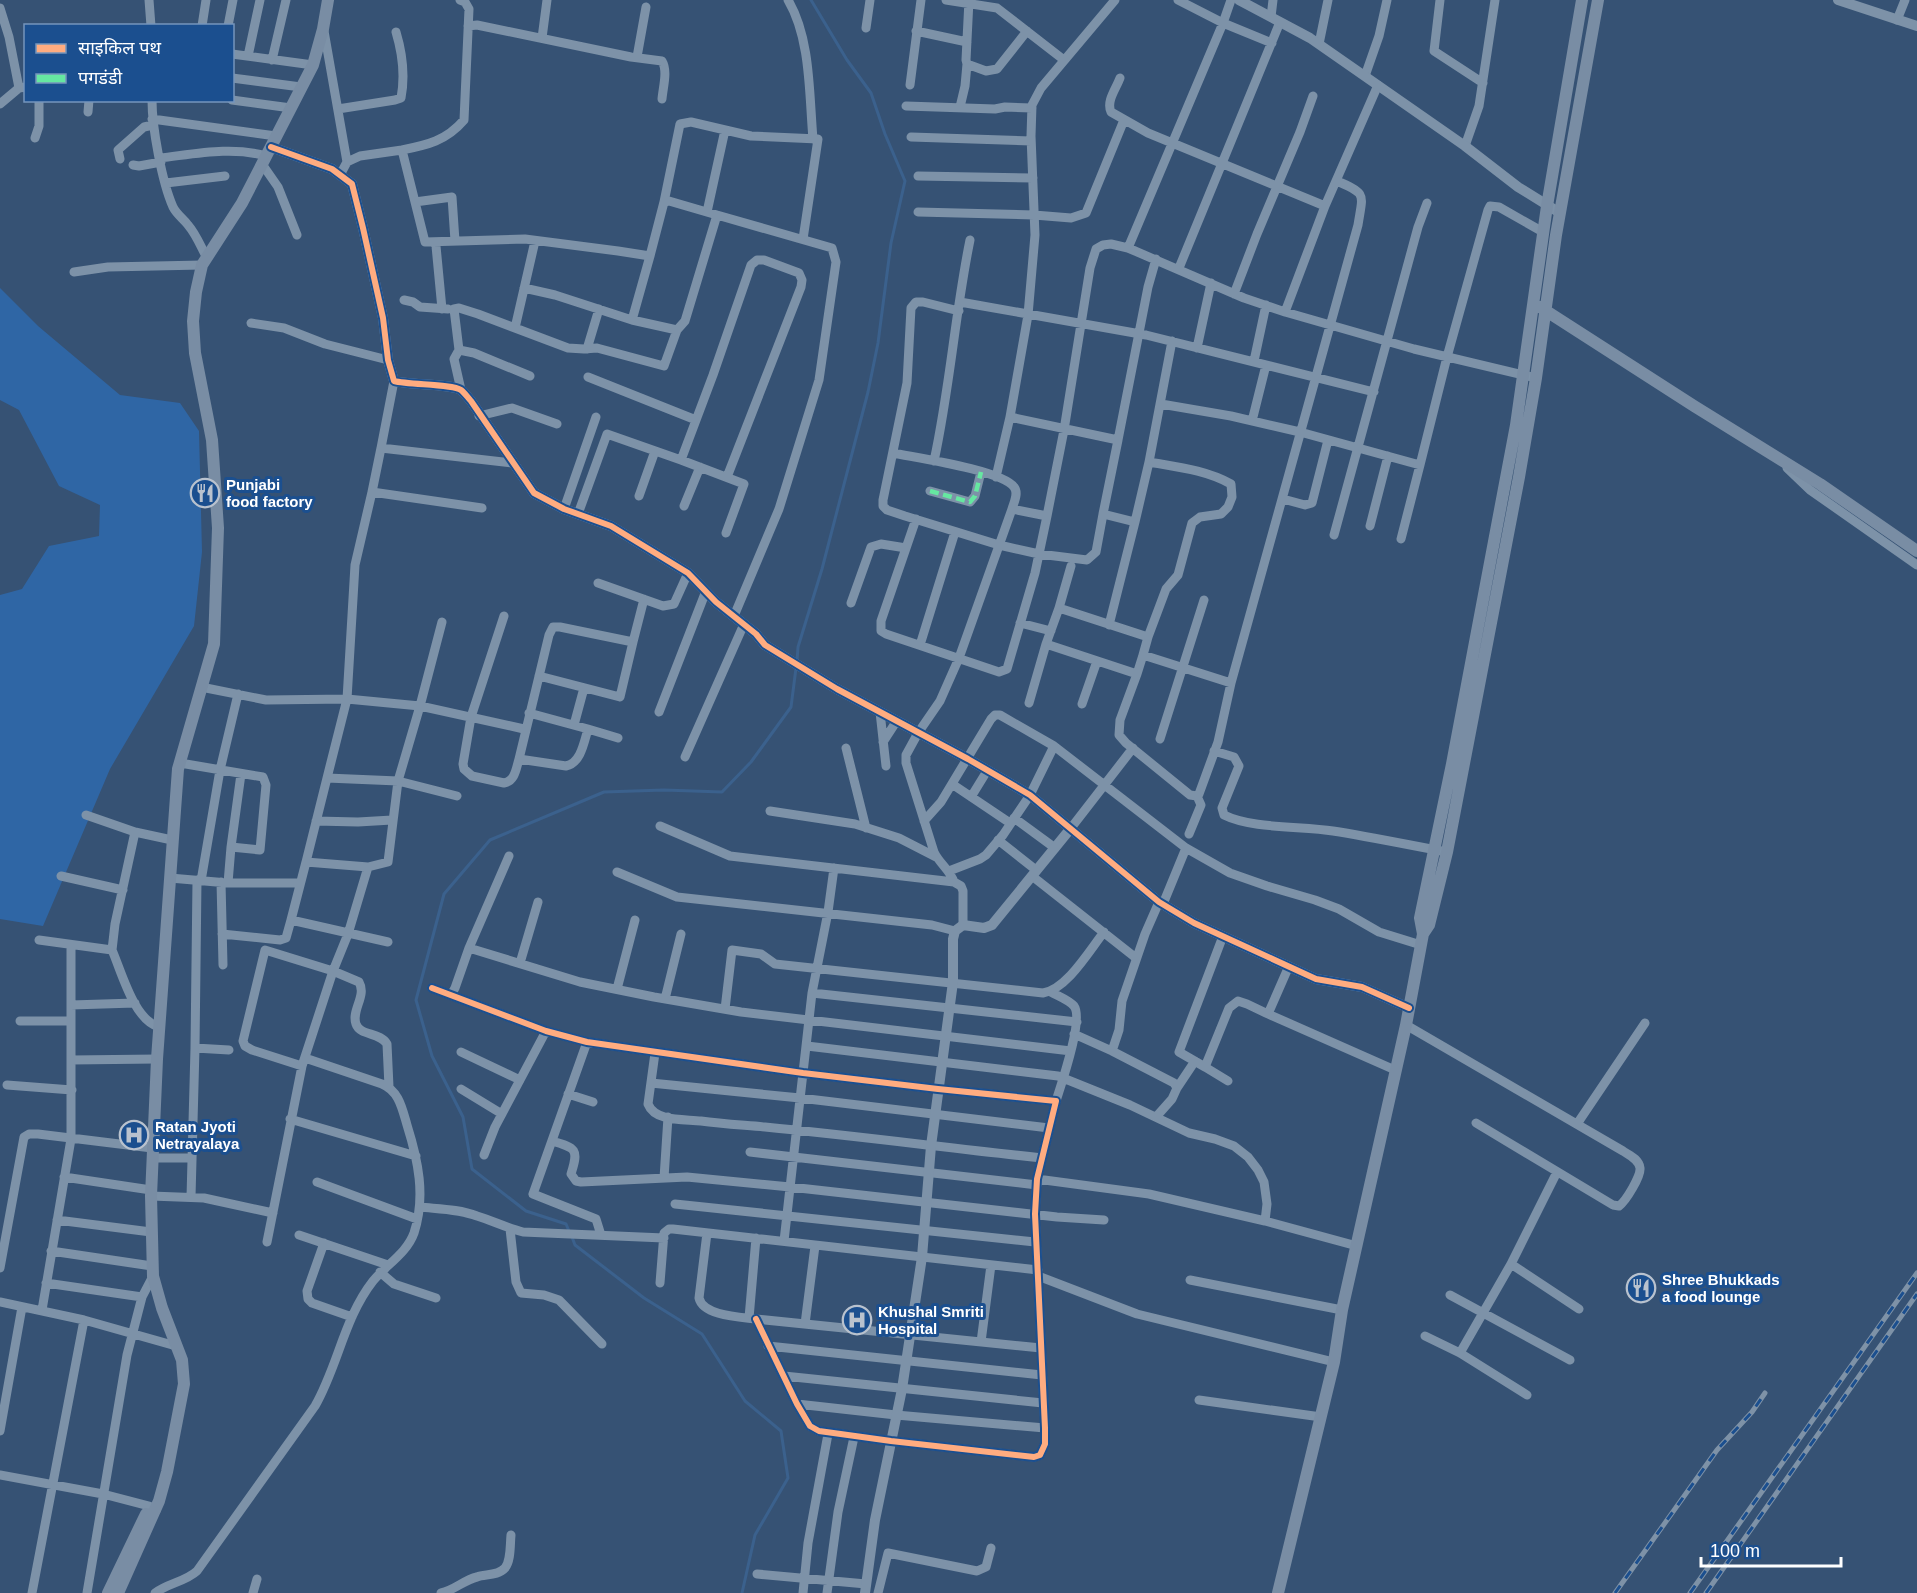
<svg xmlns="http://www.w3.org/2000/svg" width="1917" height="1593" font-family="Helvetica,'Noto Sans Devanagari',sans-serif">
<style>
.green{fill:#2f66a5}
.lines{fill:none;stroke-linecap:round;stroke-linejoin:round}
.stream{stroke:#3b618d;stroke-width:3}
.minor{stroke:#7d92a8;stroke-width:9}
.tertiary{stroke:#7d92a8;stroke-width:10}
.secondary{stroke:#798da4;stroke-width:12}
.rail-casing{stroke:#7e92a7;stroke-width:5}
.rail{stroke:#1b4f8f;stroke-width:3;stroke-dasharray:9;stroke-linecap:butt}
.quiet{stroke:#66e7a1;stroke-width:4.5;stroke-dasharray:9 4.5;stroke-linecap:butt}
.cycleway-casing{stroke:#1b4f8f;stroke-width:10}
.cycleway{stroke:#ffac80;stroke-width:6}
.labels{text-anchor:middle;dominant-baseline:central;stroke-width:6;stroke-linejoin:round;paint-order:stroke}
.poi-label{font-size:15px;font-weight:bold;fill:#fff;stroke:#1b4f8f;text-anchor:start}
</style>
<rect width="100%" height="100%" fill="#365274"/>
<path class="green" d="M0,288L38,326L120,395L180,403L199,431L202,552L194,626L110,769L43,926L0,919V595L22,589L49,546L99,536L100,505L59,486L19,410L0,400Z"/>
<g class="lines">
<path class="stream" d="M797,661L798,647L822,569L868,392L878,343L891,243L905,181L885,134L871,93L847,60L811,0
M569,1231L566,1224L526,1211L472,1169L463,1117L432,1056L416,1000L444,894L490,840L604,792L664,790L722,792L751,762L791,707L796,668
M572,1237L575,1245L644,1298L702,1334L745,1401L781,1431L788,1478L755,1535L742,1593"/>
<path class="minor" d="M149,0L151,26
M460,0L465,2L469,9L464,120C446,141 427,145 402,150L425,242L525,239L618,251L650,256L664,202L669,201L717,215
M788,0C811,39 809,94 813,139
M946,0L997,8L1064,60
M969,0L966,60L967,64L986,71L997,69L1027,31
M1178,0L1223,23L1272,43
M1440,0L1434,51L1483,83
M0,8L9,37L19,88
M1271,17L1273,0
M1897,20L1905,0
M202,26L206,0
M228,26L233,0
M468,26L477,25L631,57L662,61C668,71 663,87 662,99
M866,28L870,0
M324,31L347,162
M916,31L967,42
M542,38L547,0
M1319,44L1328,0
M232,54L313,65
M248,56L260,0
M637,57L646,7
M272,60L286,0
M1365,76L1379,36L1387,0
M232,78L301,87
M1120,78C1116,89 1106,101 1111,112L1148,133L1325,206
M910,85L921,0
M152,100C152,128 162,182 173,207C177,215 183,218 188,225C196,234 201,247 207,258
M232,100L291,108
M0,104L19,88L26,87
M906,106L995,109L1005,107L1032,108
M960,107L965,86L967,64
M338,109L395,100L401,98C405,77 402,52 396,32
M88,112L89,100
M152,119L276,136
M911,137L1031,141
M35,138L39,126V100
M1465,146L1479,106L1495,0
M160,158C195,154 232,146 266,156
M120,159L118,150L144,127L153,125
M262,164L278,187L297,235
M133,165L139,166L161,162
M340,175L347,162L360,156L402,150
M918,176L1033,178
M166,183L225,176
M415,202L452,197L455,241
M664,202L680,124L691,122L751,136L818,139L803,239
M707,212L725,130
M918,212L1034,215L1071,218L1086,213L1124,120
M434,242L436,246L442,309
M1128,248L1223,23L1231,0
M650,256L632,320L677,330
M1179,268L1280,22
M74,272L108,267L202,265
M524,288L555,295L632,320
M1234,294L1257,234L1300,132L1313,96
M404,300L413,302L420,307L448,309
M960,302L1146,335L1374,392
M959,311L923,302H916L911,308L907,383L883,500V506L887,510L905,516L999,545L1039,554L1087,560L1096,552L1103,514
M1285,312L1325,206L1378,85
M251,323L284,328L325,344L388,360
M515,328L535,241
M1197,348L1211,283
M587,349L599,309
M459,350L474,353L530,376
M1254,361L1266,305
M588,377L696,420
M461,390L454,359L459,350L454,309L459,308L478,314L568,348L584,349L597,348L664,366L677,330L685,321L717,215L832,248L836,262L819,380L779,509L734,616
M1161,404L1231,416L1300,432L1420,465L1447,357L1488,210L1490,206L1499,207L1543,232
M479,416L512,408L557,424
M1010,417L1118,440L1103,514L1135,522L1109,625
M1252,421L1266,365
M1118,440L1148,287L1156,259
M381,448L394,381
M893,453C917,458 1001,470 1014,487C1019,493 1014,502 1012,509L959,658L940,701L918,733L906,755V763L934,852C939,863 950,870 954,882
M934,461C950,388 955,313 970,240
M1787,468L1810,490L1917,565
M996,477L1010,417L1028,315L1035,235L1031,136L1032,105L1041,88L1115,0
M930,491L970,502L975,496L981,472
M639,496L655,451
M1283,499L1305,505L1312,503L1328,440
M684,506L700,467
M482,508L372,492L381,448L512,463
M564,509L596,417
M1012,509L1047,516
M578,514L607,434L681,460
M916,519L881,621V631L886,634L999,672L1007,669L1035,573L1047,516L1064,430L1090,268L1096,249L1103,245L1111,244L1128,248L1244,298L1285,312L1414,349L1536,378
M1135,522L1149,462
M1370,526L1388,456
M726,533L744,484L681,460L713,375L751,265L757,260H764L799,273L802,280L801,287L727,477
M1334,535L1418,227L1427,203
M1401,539L1420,465
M598,583L663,606L674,604L688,573
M851,603L871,547L881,544L906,548
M1059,608L1071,566
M504,616L471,717L463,764L464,769L472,776L504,783C515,781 516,769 519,759
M442,622L420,706L398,781L457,796
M1020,623L1051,631
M1148,637L1166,589L1178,575L1192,523L1200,517L1221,514L1228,507L1232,497L1231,484C1206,470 1177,467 1149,462L1172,341
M633,642L644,599
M920,645L955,532
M1143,655L1148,637L1059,608L1046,644L1137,674L1143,655L1231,683
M1137,674L1120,720L1119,735L1126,743L1190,795L1197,796L1199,794L1218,742L1231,683L1358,225C1363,193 1367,194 1337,181
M201,687L266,700L347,699L420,706L524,729
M1029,703L1046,644
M1082,704L1097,661
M659,712L706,591
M880,712L886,766
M529,713L588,729C584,742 581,763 566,766L519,759L549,635L553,627H560L633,642L620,697L539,676
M574,725L584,688
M588,729L618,738
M1160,739L1204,600
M883,742L896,722
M846,748L866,828
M1214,751L1234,757L1239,766L1222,808L1224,815C1252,829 1302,826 1333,831C1371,837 1409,845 1447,852
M685,757L744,624
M180,763L263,777L266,785L260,850L231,847L228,883
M952,784L1010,823
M971,797L987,771
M770,811L855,824L899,838L936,857
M86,815L135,832L172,840
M1014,818L1055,848
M316,821L358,822L392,820
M924,821L941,802L991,719L995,715H1000L1054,746L1186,848L1230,873L1267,886L1315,900L1339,909L1379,932L1421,945
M660,826L730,856L954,882L961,886L963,891V925
M1071,828L1133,748
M1189,834L1201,805L1197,796
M998,840L1036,870
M231,847L241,774
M509,856L469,948L580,982L654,997L741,1012L1071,1051
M306,862L327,778
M368,867L306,862L291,920L388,942
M949,871L980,859L986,855L1003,835L1030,795L1054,746
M617,872L677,897L932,925L955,931
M61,876L123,890
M1032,876L1136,958
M170,878L228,883H300
M201,881L220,770L238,694
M221,882L223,965
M1163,904L1186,848
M222,934L280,940L286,938L291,920
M39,940L112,950L115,924L135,832
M112,950C122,973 134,1020 159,1027
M520,963L538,902
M432,988L546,1031L587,1042L803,1073L938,1089L1056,1101L1037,1179L1035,1214L1045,1428V1444L1040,1455L1034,1457L891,1441L819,1431L810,1426L797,1404L756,1319
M617,989L635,920
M1051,992C1058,996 1069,1000 1074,1006C1084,1019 1061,1085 1056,1101
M812,993L1077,1022
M451,995L455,988L469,948
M665,999L681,934
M71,1005L135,1003
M725,1009L732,950L761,954L775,964L1043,993C1067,989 1089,951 1104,932
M1268,1014L1289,966
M20,1021H71
M1406,1025L1623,1151C1629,1155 1639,1159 1640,1168C1641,1176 1626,1201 1619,1206L1613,1205L1476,1123
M1074,1034L1112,1051L1174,1083L1177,1088L1172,1099L1156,1117
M587,1042L533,1194L596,1219L601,1235
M807,1046L1058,1076L1130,1105L1189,1133L1215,1139L1234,1146L1248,1157L1258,1170L1264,1182L1267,1204L1265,1221
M195,1048L229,1050
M1112,1051L1119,1030L1122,1001L1145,934L1159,902
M461,1052L520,1080
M655,1053L648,1104C655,1122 684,1119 701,1121C722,1124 743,1125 765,1127C857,1136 949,1148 1042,1158
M71,1060L157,1059
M302,1066L252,1050L245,1046L243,1041L265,950L333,971L359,982C367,996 351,1010 356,1024C360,1036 380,1032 387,1044L389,1087
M1205,1067L1179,1052L1223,936
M1228,1081L1205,1067L1229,1008L1238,1001L1247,1004L1268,1014L1395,1070
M651,1083L800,1098L1049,1128
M7,1085L72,1090
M1177,1088L1195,1061
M461,1089L502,1114
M568,1094L593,1102
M290,1119L416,1156
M1577,1124L1645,1023
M552,1141C576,1148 579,1149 571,1174L576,1181L581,1182L687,1177L790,1187L1057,1217L1104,1220
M750,1152L1037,1185
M484,1155L495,1127L546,1031
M152,1158H192
M1557,1172L1511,1264L1579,1309
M64,1177L151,1190
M664,1178L668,1117
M1037,1179L1149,1194L1265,1221L1357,1246
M317,1182L417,1219
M151,1196L204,1198L273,1213
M191,1197L195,1048L197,880
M675,1204L1035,1242
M420,1207C439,1209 459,1209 477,1216C493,1221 507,1228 523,1232L664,1238
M57,1220L151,1232
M510,1229L516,1282L521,1293L544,1295L559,1300L602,1344
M707,1233L699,1298C703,1316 741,1317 756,1319L1041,1348
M299,1235L388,1265
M784,1241L812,993L828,912L834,868
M267,1242L302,1066L333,971L348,934L368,867L388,862L398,781L327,778L347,699L355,565L372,492
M324,1243L307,1291L308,1299L312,1303L352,1317
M51,1251L152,1266
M0,1268L24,1137L29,1134H38L152,1148
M380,1272L394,1284L436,1298
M1038,1276L1137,1314L1334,1362
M1190,1280L1342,1310
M46,1283L142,1297
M660,1283L664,1233L669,1229H673L1038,1270
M1450,1295L1570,1360
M0,1302L84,1320L176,1346
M42,1310L71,1139V946
M749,1318L756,1238
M805,1324L815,1246
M1425,1336L1460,1353L1527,1395
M981,1342L991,1265
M768,1346L1042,1375
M1460,1353L1511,1264
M784,1376L1043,1403
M1199,1400L1321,1417
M797,1404L896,1415L1045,1428
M0,1431L22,1307
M0,1475L103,1494L149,1506L156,1511
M757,1574L866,1584
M32,1593L84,1320
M87,1593L127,1355L142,1297L153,1276
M155,1593C168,1583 185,1582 197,1571L315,1406C338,1366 344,1318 373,1281C386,1265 407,1253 414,1233C426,1196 418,1160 407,1125C402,1108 399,1091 382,1084L305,1058
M253,1593L257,1579
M441,1593C455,1590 464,1580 477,1577C485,1574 498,1576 505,1568C511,1561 510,1545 511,1535
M803,1593L808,1543L828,1434
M827,1593L838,1512L854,1437
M878,1593L888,1553L977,1571L986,1567L991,1548"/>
<path class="tertiary" d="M1239,0L1310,38L1465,146L1518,187L1560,213
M1838,0L1917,26
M271,147L332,169L352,184L363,228L383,318L388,360L394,381C409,385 452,384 461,390C465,393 468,398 471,401L534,493L564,509L611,526L688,573L716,602L756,634L765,645L837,689L968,759L1030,795L1159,902L1194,923L1316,979L1362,987L1409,1008
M865,1593L875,1520L902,1389L922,1257L931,1146L953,982V939L955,931L963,925L984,928L992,925L1071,828"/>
<path class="secondary" d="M1540,307L1694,406L1820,484L1917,551
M1423,934L1429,925L1447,852L1519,477L1536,378L1556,235L1598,0
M108,1593L146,1514
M118,1593L159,1501L167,1472L184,1384L182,1360L162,1308L153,1276L151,1196L157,1059L178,769L214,644L218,528L212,440L195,353L193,321L196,292L202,265L242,203L313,65L323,29L328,0
M1278,1593L1334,1362L1342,1310L1406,1025L1423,934L1420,918L1452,764L1516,425L1547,206L1582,0"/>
<g class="rail-casing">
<path id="rail" d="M1615,1593L1717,1450L1752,1412L1765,1393
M1690,1593L1917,1273
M1706,1593L1917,1294"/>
</g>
<use href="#rail" class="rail"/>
<path class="quiet" d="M930,491L970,502L975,496L981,472"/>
<g class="cycleway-casing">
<path id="cycleway" d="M271,147L332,169L352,184L363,228L383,318L388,360L394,381C409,385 452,384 461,390C465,393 468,398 471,401L534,493L564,509L611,526L688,573L716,602L756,634L765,645L837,689L968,759L1030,795L1159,902L1194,923L1316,979L1362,987L1409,1008
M432,988L546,1031L587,1042L803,1073L938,1089L1056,1101L1037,1179L1035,1214L1045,1428V1444L1040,1455L1034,1457L891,1441L819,1431L810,1426L797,1404L756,1319"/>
</g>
<use href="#cycleway" class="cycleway"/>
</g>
<defs>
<g id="restaurant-ring" transform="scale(1.5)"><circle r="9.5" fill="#1b4f8f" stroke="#b9c2ce" stroke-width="1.5"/><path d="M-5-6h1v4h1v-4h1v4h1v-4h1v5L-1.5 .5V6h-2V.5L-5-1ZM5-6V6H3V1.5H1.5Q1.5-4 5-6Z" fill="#b9c2ce"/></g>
<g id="hospital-ring" transform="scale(1.5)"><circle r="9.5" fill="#1b4f8f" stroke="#b9c2ce" stroke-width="1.5"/><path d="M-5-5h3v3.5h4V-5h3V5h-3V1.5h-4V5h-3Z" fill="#b9c2ce"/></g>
</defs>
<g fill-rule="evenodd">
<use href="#restaurant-ring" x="205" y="493"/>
<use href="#hospital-ring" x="134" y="1135"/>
<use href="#restaurant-ring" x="1641" y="1288"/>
<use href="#hospital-ring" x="857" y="1320"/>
</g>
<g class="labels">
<g class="poi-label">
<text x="226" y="484">Punjabi<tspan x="226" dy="17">food factory</tspan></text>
<text x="155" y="1126">Ratan Jyoti<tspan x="155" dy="17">Netrayalaya</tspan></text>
<text x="1662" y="1279">Shree Bhukkads<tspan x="1662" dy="17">a food lounge</tspan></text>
<text x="878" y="1311">Khushal Smriti<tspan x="878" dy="17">Hospital</tspan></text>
</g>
</g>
<rect x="24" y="24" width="210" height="78" fill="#1b4f8f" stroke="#7695bc" stroke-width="1.5"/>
<rect x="36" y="44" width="30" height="9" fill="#ffac80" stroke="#7695bc" stroke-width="1.5"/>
<text x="78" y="54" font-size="18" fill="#ffffff">साइकिल पथ</text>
<rect x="36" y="74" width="30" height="9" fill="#66e7a1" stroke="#7695bc" stroke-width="1.5"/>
<text x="78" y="84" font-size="18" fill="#ffffff">पगडंडी</text>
<path d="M1701 1557v9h140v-9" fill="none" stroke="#ffffff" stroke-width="3"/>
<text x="1710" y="1557" font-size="18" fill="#ffffff" stroke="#1b4f8f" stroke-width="4.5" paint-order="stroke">100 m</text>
</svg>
